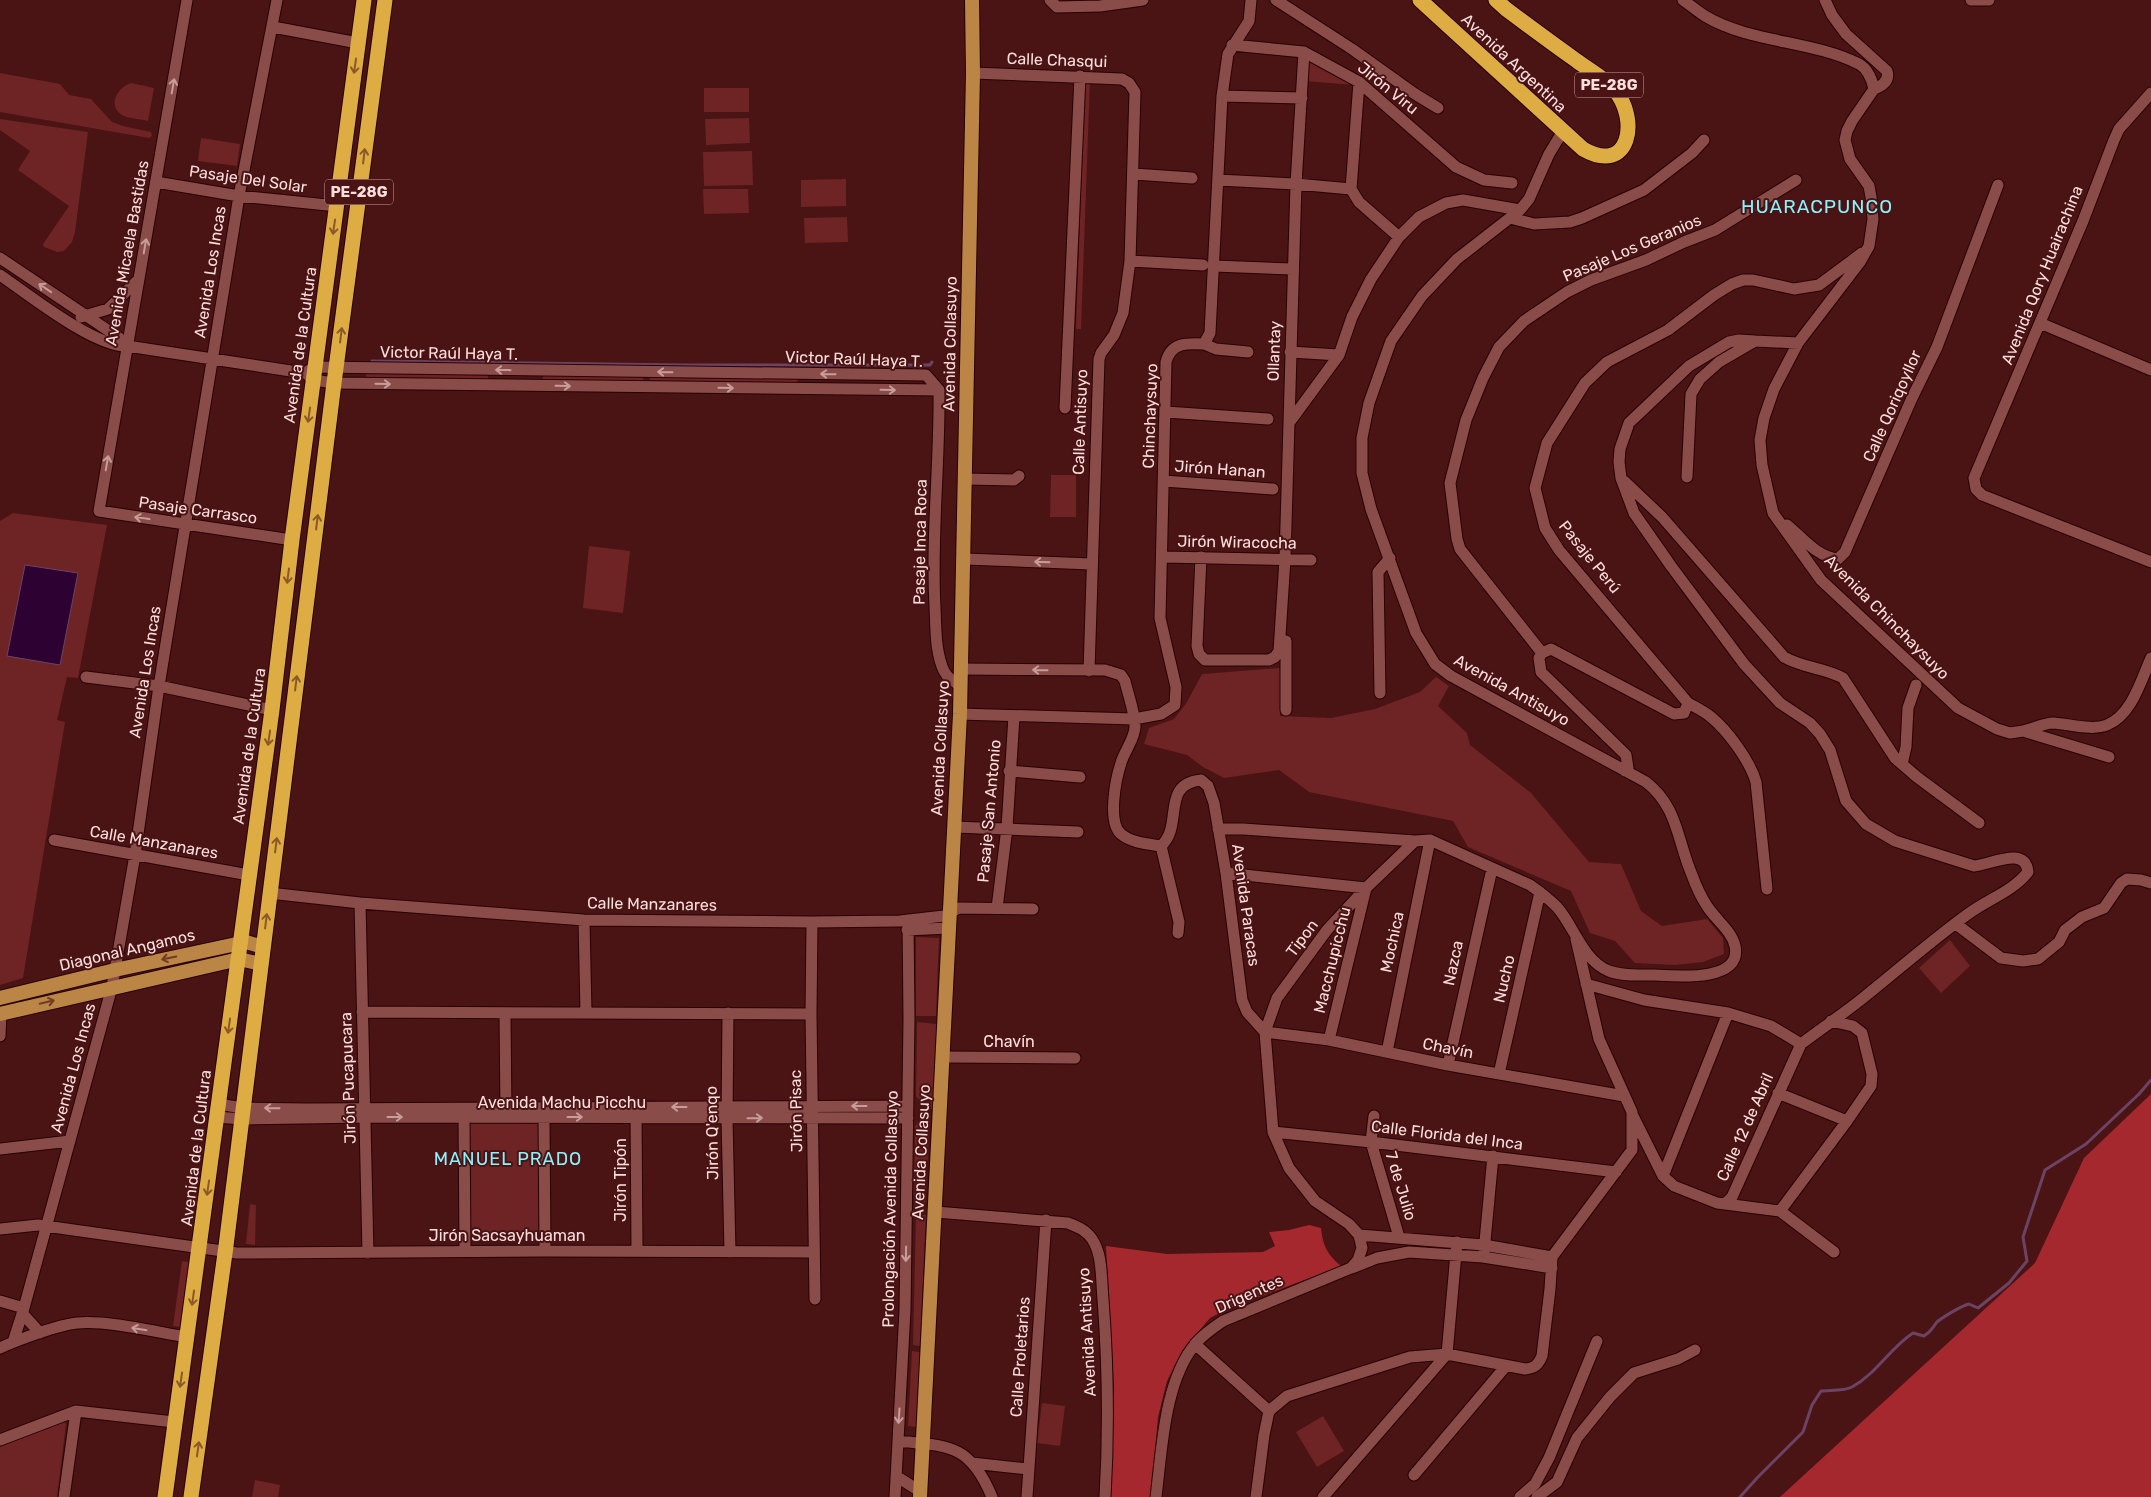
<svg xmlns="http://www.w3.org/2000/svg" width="2151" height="1497" font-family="Rubik,sans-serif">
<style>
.green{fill:#6e2324}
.forest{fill:#a5282e}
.water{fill:#2d0232;stroke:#6b4465}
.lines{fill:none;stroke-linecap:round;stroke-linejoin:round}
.stream{stroke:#6b4465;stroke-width:3}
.minor-casing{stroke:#290204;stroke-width:13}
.major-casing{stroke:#290204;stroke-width:16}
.highway-casing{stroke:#290204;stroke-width:17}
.minor{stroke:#894c49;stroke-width:11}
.major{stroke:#bb8645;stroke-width:14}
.highway{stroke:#ddac42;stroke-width:15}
.oneway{stroke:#8c5829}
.oneway2{stroke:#c89c9a}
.oneway3{stroke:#723b25}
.labels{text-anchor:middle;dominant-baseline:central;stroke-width:4;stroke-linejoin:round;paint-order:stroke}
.shield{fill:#4a1314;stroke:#c7a1a0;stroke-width:1}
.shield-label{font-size:15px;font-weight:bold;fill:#fcdedc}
.street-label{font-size:16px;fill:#fcdedc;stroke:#4a1314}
.neighbourhood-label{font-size:18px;letter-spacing:1px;fill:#88f3fd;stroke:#4a1314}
.quarter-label{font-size:19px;letter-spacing:1px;fill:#88f3fd;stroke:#4a1314}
</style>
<rect width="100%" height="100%" fill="#4a1314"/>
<path class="green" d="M1308,60L1354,85L1305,81Z
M0,73L60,84L69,95L91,99L112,122L123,126L151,132L152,136L149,138L0,112Z
M1085,80H1090L1081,329H1076Z
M131,83L154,88L148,121C141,119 131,119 124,116C106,107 117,87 131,83Z
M704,88H749V112H704Z
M749,118L750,143L706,145L705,119Z
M0,119L88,132L75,232L72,242L64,251L57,252L44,247L43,244L69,206L18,170L30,151L0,130Z
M201,138L240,144L237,166L198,161Z
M752,151L753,185L704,186L703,152Z
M846,179V206L801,207V180Z
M703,189H748L749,213L704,214Z
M847,217L848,242L805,243L804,218Z
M366,373L488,374V382L366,380Z
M544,375L643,376V383H543L542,379Z
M650,377L798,378L797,384L650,383Z
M1051,475H1076V517H1050Z
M13,513L107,525L78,678L67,677L57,720L65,722L23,978L0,985V521Z
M589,546L630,551L623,613L583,608Z
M1280,668V716L1331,718L1375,709L1420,692L1436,677L1449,686L1438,706L1467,733L1470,745L1531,793L1589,862L1621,864L1641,911L1662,926L1707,919L1723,938L1724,954L1703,962L1675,965L1635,963L1615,941L1590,933L1571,891L1468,847L1453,821L1309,792L1279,770L1224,778L1203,767L1187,755L1144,744L1149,728L1174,719L1187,702L1202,674Z
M916,937L939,938L936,1016H916Z
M1950,940L1970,966L1941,993L1919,968Z
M917,1022L937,1024L932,1109H926L916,1096Z
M924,1115L930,1116L925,1206L914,1205L915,1126Z
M542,1120L543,1239L470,1241L469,1121Z
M250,1204L256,1205L255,1245L246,1244Z
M916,1215H926L920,1346L913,1345Z
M182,1261L189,1262L181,1327L173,1326Z
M912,1351L920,1352L917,1427L908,1426Z
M1042,1403L1065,1406L1060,1446L1037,1443Z
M1323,1416L1344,1451L1317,1467L1296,1432Z
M63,1421L66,1424L57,1497H0V1447Z
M255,1480L280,1485L278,1497H252Z"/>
<path class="forest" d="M2151,1094V1497H1780L2035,1263L2084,1158Z
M1309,1225L1321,1228C1323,1246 1327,1254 1341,1266L1225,1310L1210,1318L1182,1351L1167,1381L1158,1417L1151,1497H1111L1114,1387L1106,1246L1167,1254L1263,1252L1275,1246L1269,1232L1289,1230Z"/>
<path class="water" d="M25,565L78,573L60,665L7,656Z"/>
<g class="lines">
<path class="stream" d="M372,361L682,365H930L932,362
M1740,1497L1757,1478L1803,1432L1812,1405L1821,1391C1830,1390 1845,1391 1852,1387C1876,1374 1890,1348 1913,1333L1924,1336C1932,1331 1932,1328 1937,1322C1943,1317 1961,1306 1969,1304L1978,1308L2009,1283L2027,1261L2023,1237L2045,1170L2086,1144L2139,1094L2151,1080"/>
<g class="minor-casing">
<path id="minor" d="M187,0L99,511L292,540
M1050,0L1057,7L1100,6L1143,0
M1276,0L1352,49L1415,94L1438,108
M1683,0C1690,5 1697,11 1705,16C1750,43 1811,40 1859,64C1868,69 1872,80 1874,89L1852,121L1847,131L1845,140L1850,159L1869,186L1871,197L1873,219L1869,246L1860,262L1798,343L1774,389L1764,418L1760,440L1762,465L1773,513L1821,580L1958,708L1997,729L2010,733L2023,731L2109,757
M1825,0L1832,15L1846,34L1887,71C1890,81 1882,86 1874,89
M1971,0H1989
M273,27L358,43
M1232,45L1304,52L1359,82L1456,167L1484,180L1512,183
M973,73L1122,79L1129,83L1135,92L1130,261L1123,313L1114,335L1101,353L1099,359L1089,671
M2151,93L2119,129L2114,140L2083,221L1974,478L1976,489L1982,495L2151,562
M1222,96L1302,98
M1134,174L1192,178
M1218,180L1296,184L1351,189L1359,202L1399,237
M156,182L239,196L337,206
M1351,189L1359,82
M1510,218L1534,224L1570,222L1582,218L1644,190L1692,153L1704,140
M0,258L118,337L127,346
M1130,261L1203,265
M1214,266L1292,269
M0,275C28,294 94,347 127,346L304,373
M81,317L108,309L139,279
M2040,323L2151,370
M1204,344L1216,349L1248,352
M1290,352L1339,355
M304,373L315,367L926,375L939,390
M308,375L313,380L334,383L939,390
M939,390C940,463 931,535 935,607C936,627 935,652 944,671C947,677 954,683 961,685
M1065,408L1080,76
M1166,412L1268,419
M1289,423L1339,355L1352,317L1371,279L1399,237L1419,217L1446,203L1463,200L1520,210
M1687,477L1691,394L1700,379L1719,362L1755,341L1798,343
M965,479L1014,480L1019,476
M1164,481L1273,489
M1624,481L1662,517L1784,657C1803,668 1825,668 1843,678L1895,758L1917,777L1979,823
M1787,525C1803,538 1817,557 1838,559L1845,552L1912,398L1937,347L1998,185
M1163,557L1311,560
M1201,557L1197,646L1199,654L1205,660H1269L1275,657L1279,651L1285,559L1296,184L1304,52
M965,559L1091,564
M1286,641V710
M1542,653L1471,563L1460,549L1457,539L1450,483L1466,420L1483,378L1499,347L1524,321L1567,292L1591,280L1646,260L1684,242L1715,230L1796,180
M961,669L1105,670L1121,675L1125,681C1128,695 1135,712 1135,727C1135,738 1124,752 1121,763C1116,778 1107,822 1121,834C1132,843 1148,844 1161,846C1184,826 1160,784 1201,780L1208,786L1214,803L1226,873L1242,1000L1247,1012L1265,1032L1329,1040L1448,1065L1624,1096
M86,677L159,686L272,710
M1380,693L1378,572L1390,558
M1688,703C1695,707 1704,711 1711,717C1728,731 1750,761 1756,782L1767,889
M960,714L1134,719L1161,714L1175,705L1176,687L1160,618L1166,362C1171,342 1187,343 1204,344L1210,333L1222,96L1228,54L1249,21L1251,0
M2023,731C2033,729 2044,723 2053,723C2070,724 2092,731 2107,725C2132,715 2141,680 2151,658
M1902,764L1906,747L1908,708L1916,685
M1009,771L1080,777
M1625,771L1628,768L1626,755L1541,672L1539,658L1542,653L1551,649L1674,714L1684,713L1688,703L1559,550L1545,528L1535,488L1547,443L1585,383L1607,362L1668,330L1714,295L1732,284L1743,280H1753L1794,289L1819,285L1862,253
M954,827L1078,832
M1218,829H1243L1415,841
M54,840L249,875
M1161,846L1179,922L1178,933
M1226,873L1366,888L1329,1040
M269,893L360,903L584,920L812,922L900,921L944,916L959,908L1033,909
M360,903L368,1253
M997,908L1007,828L1014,716
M584,920L586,1013
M812,922L811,1014L815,1299
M1956,924L2001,958L2023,961L2038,959L2059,942L2065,930L2082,917L2104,908L2121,883L2127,879L2141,880L2151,883
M907,930L948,928
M1586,984L1644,1000L1728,1013L1771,1026L1801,1044C1822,1028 1843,1014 1863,998C1898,970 1932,940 1968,914C1988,899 2012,892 2028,872C2025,845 1991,865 1974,866L1895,841L1866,824L1846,801L1830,750L1820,734L1810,723L1780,703L1744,664L1671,566L1634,513L1621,478L1619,462L1620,449L1629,423L1689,366L1729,342L1739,340L1755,341
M362,1012L811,1014
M728,1013L727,1119L730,1252
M505,1014L506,1115
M0,1036L1,1013
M1387,1052L1430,840
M944,1057L1075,1058
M1448,1065L1492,869
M1499,1074L1540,892
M1778,1093L1847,1121
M219,1104L242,1108L306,1109L908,1106
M636,1112L637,1251
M1374,1116L1371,1142L1399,1237
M1633,1116L1663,1176L1674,1186L1717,1203L1725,1204L1732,1197L1801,1044
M217,1117L241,1119L366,1117L908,1118
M464,1117L465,1251
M544,1117L545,1251
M1273,1132L1371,1142L1616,1172
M0,1149L70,1141
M1663,1176L1728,1013
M1725,1204L1780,1211L1834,1252
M1780,1211L1847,1121L1871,1086L1872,1074L1862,1033L1853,1026L1831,1021
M936,1212L1068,1223C1078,1227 1086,1230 1092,1239C1103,1255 1101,1280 1103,1299C1108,1365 1109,1430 1105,1497
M0,1229L38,1225L237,1253L545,1251L814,1252
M1359,1235L1484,1245L1552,1257
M1484,1252L1493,1156
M1552,1257L1632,1150V1112L1599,1039L1576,939
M1352,1268L1377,1258L1409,1252L1483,1257L1552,1268
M0,1301L24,1308
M22,1313L40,1333
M13,1342L24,1308L112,987L135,855L159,686L239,196L277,0
M1195,1344L1269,1411
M0,1348C17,1340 58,1325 77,1323C108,1320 155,1332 187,1337
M0,1440L76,1411L174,1422
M898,1441C949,1446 970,1444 992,1497
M972,1463L1028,1469
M1414,1475L1506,1366
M896,1476L921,1492
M64,1497L76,1411
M895,1497L905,1310L909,1018L908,920
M1027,1497L1046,1220
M1156,1497C1162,1449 1164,1381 1196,1343C1204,1334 1213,1328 1223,1321L1351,1268L1358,1260L1362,1248L1359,1235L1349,1224L1315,1201L1289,1168L1273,1132L1265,1032L1277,998L1327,930L1366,888L1415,841L1430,840L1530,885C1540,892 1549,899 1557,907C1574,926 1583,961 1609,971C1622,976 1639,975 1654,975C1674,976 1743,983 1735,946C1732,931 1715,919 1707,906C1701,897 1696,886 1692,875C1677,840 1678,807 1646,782L1451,676L1435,664L1416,633L1371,509L1362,473V438L1369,403L1391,341L1422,296L1457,259L1520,210L1529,199L1549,154L1563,131
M1256,1497L1264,1435L1269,1411L1287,1396L1410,1357L1447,1354L1525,1369C1535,1368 1538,1365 1542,1356L1550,1289L1552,1257
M1323,1497L1447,1354L1457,1242
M1520,1497L1535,1484L1549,1458L1597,1341
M1537,1497L1557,1482L1577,1438L1610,1397L1634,1373L1678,1359L1695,1350"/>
</g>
<g class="major-casing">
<path id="major" d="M0,998L115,970L241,943L246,942L263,947
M0,1014L239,959L261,964
M920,1497L960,714L973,73L972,0"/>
</g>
<g class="highway-casing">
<path id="highway" d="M1420,0L1583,149C1630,176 1640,119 1614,89C1604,78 1589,70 1577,61C1553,44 1530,27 1506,9L1496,0
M165,1497L272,710L292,540L364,0
M191,1497L226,1246L334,383L385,0"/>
</g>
<use href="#minor" class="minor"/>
<use href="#major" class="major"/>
<use href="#highway" class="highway"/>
</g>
<defs><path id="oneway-shaft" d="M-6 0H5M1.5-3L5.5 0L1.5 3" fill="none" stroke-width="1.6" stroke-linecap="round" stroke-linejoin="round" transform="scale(1.25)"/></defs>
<g class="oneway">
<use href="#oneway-shaft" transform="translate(355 66) rotate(98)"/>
<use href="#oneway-shaft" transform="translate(364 156) rotate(-83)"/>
<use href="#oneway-shaft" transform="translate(334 227) rotate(98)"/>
<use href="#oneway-shaft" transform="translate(341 335) rotate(-83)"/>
<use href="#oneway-shaft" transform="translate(309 415) rotate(98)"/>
<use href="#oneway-shaft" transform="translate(317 522) rotate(-83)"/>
<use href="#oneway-shaft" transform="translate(288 576) rotate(97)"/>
<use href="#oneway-shaft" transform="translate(296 683) rotate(-83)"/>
<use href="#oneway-shaft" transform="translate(269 738) rotate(98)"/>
<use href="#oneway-shaft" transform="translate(276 845) rotate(-83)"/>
<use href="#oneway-shaft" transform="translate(266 921) rotate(-83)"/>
<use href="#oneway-shaft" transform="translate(229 1026) rotate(98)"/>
<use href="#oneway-shaft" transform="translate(208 1188) rotate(98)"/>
<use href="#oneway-shaft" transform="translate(193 1298) rotate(98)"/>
<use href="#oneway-shaft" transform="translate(181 1380) rotate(98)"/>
<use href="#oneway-shaft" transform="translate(198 1449) rotate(-82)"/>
</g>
<g class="oneway2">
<use href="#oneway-shaft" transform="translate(173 86) rotate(-80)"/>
<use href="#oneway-shaft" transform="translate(145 246) rotate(-80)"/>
<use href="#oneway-shaft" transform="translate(45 288) rotate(-146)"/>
<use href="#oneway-shaft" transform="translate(503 370) rotate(-179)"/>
<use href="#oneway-shaft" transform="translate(665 372) rotate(-179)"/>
<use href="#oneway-shaft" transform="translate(828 374) rotate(-179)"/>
<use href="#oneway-shaft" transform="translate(383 384) rotate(1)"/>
<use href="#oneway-shaft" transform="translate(563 386) rotate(1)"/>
<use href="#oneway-shaft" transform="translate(726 388) rotate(1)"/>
<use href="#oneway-shaft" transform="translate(888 390) rotate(1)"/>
<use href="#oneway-shaft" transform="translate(107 463) rotate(-80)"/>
<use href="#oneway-shaft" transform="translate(142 518) rotate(-172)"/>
<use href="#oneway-shaft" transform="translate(1042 562) rotate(-178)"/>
<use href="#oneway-shaft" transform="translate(1040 670) rotate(-179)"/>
<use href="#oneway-shaft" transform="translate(859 1106) rotate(-180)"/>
<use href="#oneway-shaft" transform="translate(679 1107) rotate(180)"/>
<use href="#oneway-shaft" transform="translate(272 1108) rotate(-179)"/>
<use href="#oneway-shaft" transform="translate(395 1117)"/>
<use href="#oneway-shaft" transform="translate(575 1117)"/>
<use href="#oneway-shaft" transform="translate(755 1118) rotate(-1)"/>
<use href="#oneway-shaft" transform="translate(906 1254) rotate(91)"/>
<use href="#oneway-shaft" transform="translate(139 1329) rotate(-171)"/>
<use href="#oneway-shaft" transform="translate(899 1416) rotate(94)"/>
</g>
<g class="oneway3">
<use href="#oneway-shaft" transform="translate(169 958) rotate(168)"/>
<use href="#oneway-shaft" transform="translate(47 1002) rotate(-13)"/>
</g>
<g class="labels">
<g class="shield">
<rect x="1575" y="72.5" width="68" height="25" rx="4"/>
<rect x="325" y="179.5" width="68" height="25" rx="4"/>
</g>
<g class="shield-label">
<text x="1609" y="85">PE-28G</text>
<text x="359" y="192">PE-28G</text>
</g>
<g class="street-label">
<text transform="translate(1057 60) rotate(2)">Calle Chasqui</text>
<text transform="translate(1514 63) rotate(43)">Avenida Argentina</text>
<text transform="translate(1388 88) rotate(39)">Jirón Viru</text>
<text transform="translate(248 179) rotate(8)">Pasaje Del Solar</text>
<text transform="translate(1632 248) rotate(-23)">Pasaje Los Geranios</text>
<text transform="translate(127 253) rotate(-80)">Avenida Micaela Bastidas</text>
<text transform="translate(210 272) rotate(-81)">Avenida Los Incas</text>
<text transform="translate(2042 275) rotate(-68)">Avenida Qory Huairachina</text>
<text transform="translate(950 344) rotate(-89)">Avenida Collasuyo</text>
<text transform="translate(300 345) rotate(-82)">Avenida de la Cultura</text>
<text transform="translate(1274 351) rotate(-88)">Ollantay</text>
<text transform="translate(449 353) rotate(1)">Victor Raúl Haya T.</text>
<text transform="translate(854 359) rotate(2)">Victor Raúl Haya T.</text>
<text transform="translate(1892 406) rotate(-66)">Calle Qoriqoyllor</text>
<text transform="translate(1150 416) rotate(-88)">Chinchaysuyo</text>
<text transform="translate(1080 422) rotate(-88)">Calle Antisuyo</text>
<text transform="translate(1220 469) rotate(4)">Jirón Hanan</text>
<text transform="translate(198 510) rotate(8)">Pasaje Carrasco</text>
<text transform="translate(920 542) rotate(-89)">Pasaje Inca Roca</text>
<text transform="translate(1237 542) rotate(1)">Jirón Wiracocha</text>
<text transform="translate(1590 557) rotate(51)">Pasaje Perú</text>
<text transform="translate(1887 617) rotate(45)">Avenida Chinchaysuyo</text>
<text transform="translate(145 672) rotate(-81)">Avenida Los Incas</text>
<text transform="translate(1512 690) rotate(29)">Avenida Antisuyo</text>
<text transform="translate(249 746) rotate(-82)">Avenida de la Cultura</text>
<text transform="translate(940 748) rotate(-87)">Avenida Collasuyo</text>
<text transform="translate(989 811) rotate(-85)">Pasaje San Antonio</text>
<text transform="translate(154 842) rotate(10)">Calle Manzanares</text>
<text transform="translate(652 904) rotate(1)">Calle Manzanares</text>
<text transform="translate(1246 905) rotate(82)">Avenida Paracas</text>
<text transform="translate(1302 938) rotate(-53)">Tipon</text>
<text transform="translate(1392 942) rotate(-78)">Mochica</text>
<text transform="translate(127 950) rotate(-13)">Diagonal Angamos</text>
<text transform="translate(1332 960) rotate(-76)">Macchupicchu</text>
<text transform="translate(1453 963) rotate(-78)">Nazca</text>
<text transform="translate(1504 979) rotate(-77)">Nucho</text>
<text x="1009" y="1041">Chavín</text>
<text transform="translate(1448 1048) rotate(11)">Chavín</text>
<text transform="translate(73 1068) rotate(-75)">Avenida Los Incas</text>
<text transform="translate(348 1078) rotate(-92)">Jirón Pucapucara</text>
<text x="562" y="1102">Avenida Machu Picchu</text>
<text transform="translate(796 1111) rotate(-91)">Jirón Pisac</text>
<text transform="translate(1745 1127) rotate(-66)">Calle 12 de Abril</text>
<text transform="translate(712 1133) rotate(-91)">Jirón Q'enqo</text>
<text transform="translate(1447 1135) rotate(7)">Calle Florida del Inca</text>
<text transform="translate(196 1148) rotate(-83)">Avenida de la Cultura</text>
<text transform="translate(921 1152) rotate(-87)">Avenida Collasuyo</text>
<text transform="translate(620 1180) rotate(-90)">Jirón Tipón</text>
<text transform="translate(1401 1186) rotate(73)">7 de Julio</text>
<text transform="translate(890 1209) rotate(-89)">Prolongación Avenida Collasuyo</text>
<text x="507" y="1235">Jirón Sacsayhuaman</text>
<text transform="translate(1249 1294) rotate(-24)">Drigentes</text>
<text transform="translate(1087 1332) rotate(-93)">Avenida Antisuyo</text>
<text transform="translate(1020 1357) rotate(-86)">Calle Proletarios</text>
</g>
<g class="neighbourhood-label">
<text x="508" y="1159">MANUEL PRADO</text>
</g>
<g class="quarter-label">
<text x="1817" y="206">HUARACPUNCO</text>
</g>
</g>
</svg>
